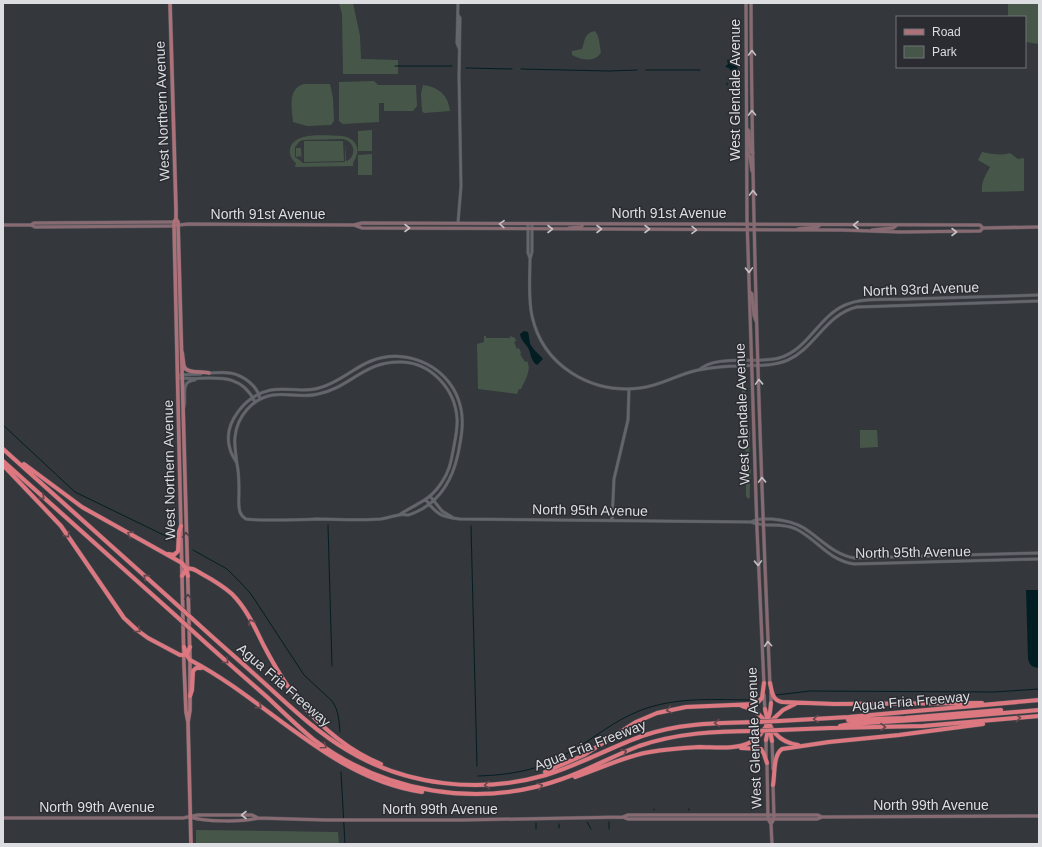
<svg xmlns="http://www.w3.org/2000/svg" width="1042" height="847" font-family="Helvetica,sans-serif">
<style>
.green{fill:#465749;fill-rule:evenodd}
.water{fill:#031e22}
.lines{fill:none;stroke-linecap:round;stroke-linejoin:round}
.stream{stroke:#031e22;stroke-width:1}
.tertiary-casing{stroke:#515358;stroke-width:3.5}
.secondary-casing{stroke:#515358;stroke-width:4}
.primary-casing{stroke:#515358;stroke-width:4.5}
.motorway-casing{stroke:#515358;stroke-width:5}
.tertiary{stroke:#63666c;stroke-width:2.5}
.secondary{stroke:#886b72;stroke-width:3}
.primary{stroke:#ac7179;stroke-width:3.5}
.motorway{stroke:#dd7881;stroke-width:4}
.motorway-bridge-casing{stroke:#515358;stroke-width:5;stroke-linecap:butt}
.motorway-bridge{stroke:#dd7881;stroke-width:4}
.oneway{stroke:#c7c0c5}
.oneway2{stroke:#69474e}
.oneway3{stroke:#4a3d44}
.labels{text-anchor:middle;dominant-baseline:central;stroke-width:3;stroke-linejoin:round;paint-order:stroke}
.street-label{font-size:14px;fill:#dcdde1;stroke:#2a2c32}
</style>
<rect width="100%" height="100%" fill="#34373c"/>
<path class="green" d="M339,3H353L360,36L361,59L398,60V74H343L342,14Z
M1008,3H1039L1038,44L1026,42L1025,44V17H1008Z
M595,31C600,38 599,44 601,52C596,63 581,60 572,55V51L582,49C585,41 584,33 595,31Z
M374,81L378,85H416L417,106L413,111H384V103H379V122L343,124L339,121V82Z
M304,84H330L333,98L334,121L331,125L307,126L293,122C292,108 287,89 304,84Z
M423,85C439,87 448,95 450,111L424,113L422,111L421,94Z
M372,130V151H358V131Z
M342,136C352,137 361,145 356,157C355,160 353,161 353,166L295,167L296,163C292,160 289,155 290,149C294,131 327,136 342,136ZM343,139C355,142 357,155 347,161H346V143L345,162L302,163L301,148H296V157L301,156L302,162L295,157V147L300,141L304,140Z
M304,141H343L344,161L304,162Z
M982,152C992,154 1000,156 1010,153L1018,159L1024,158V191L982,192C981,182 985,176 990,167L978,160Z
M372,154V175H358V155Z
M484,336H486V338H510V336L515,338L516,341L514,342L517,349L519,348L521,353L520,354L525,362L527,361C532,370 525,380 521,389H519L517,394L478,389L477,344L484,342Z
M742,380C747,385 745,395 745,402C746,408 748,412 747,418L744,420L742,389L741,383Z
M860,430H877L878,447L860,448Z
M747,431H750L749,468L751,469C751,479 749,487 750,497L748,499L746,496V478L747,475C745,468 746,461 746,453C745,446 744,440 745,433Z
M196,830L338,832L339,844H196Z"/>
<path class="water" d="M732,56L735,57V62H737L738,65L737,69L733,71L730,70L729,68L725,67L728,64L727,60L731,59Z
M524,331L528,332C529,335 529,339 530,343C532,349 539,354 543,359L537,365C529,360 532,351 526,345C523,341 521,340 520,334Z
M1026,590H1039V668C1032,667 1030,666 1028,659Z"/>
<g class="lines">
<path class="stream" d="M395,66H452
M466,68L512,69
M521,69L609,71L637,70
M646,70H700
M727,83V85
M3,425L75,492L174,540
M328,525L332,666
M471,526L477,766
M193,550L227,569L241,583L251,594L304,675L332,701C339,711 339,721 340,732
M776,695L810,691L994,692L1039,689
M341,772L345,844
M478,776C510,775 541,770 568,753C592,740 613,721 639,711C676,696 717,700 756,700
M654,809V810
M689,809V810
M587,822L591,829
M609,822V829
M536,823V829
M559,828V824"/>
<g class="tertiary-casing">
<path id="tertiary" d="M458,3L457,43L459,48
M458,223L461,186L459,77L460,18L458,15
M528,224V253L530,258
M532,224V252L530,259C530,278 528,298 532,316C543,366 591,394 640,388C661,386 678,374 698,370C710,368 725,366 737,366C754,365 772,367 788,360C815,348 826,314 857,307L1039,301
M699,370C716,354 757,364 779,358C808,350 818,317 845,305C862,297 889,300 908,299C952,298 995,296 1039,295
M208,373C215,373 223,372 230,373C243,375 258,386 260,399
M177,375L201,374
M178,378C208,381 239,368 255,402
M184,407C187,397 179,381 195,380
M237,463C234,458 231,454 230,449C222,423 246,395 271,390C287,387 303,393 319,388C339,383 353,368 371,361C408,346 453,368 461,409C464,424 461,439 458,454C453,477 443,497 422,509C418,511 413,514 408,515C405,515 402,514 399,515C393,516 387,518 381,519C360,521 338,519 316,519C301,520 286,520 270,520C262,520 254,520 246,519C243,517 241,515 240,512C238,506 239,497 239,491C239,482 239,473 237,464C236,455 234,445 235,437C237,416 253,398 273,395C288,393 303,398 318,394C350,388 365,360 402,362C431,363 455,389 457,418C458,429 455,440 453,451C451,462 449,472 442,482C430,501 417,503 399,515
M430,496L442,511L452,517
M426,500C437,515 442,517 460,519L751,522C765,528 781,522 796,529C818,540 828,560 854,564L1039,559
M612,520L614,479L628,420L629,389
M751,522C758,518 764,519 772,519C783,520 794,522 804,528C821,539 833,554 854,558L1039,553"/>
</g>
<g class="secondary-casing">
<path id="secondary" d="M746,3L747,219L757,529L764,685
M751,3C752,230 760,458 770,685
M747,129L749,131L750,152L753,153
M747,153L750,157L752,171
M3,225H31L35,227L171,226L188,224L354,225L362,223L980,225L983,228L1039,227
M31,225L34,223L175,222
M354,225L362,228L842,230L900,232L980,231L983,228
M569,228L581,227L583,224
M798,229L817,227L820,225
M872,230L893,228L897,225
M750,292L752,294L754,315L756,321
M771,692V705
M764,695L765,711
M766,739V757
M772,740L773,769
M767,763L768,819L771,824L772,844
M191,817C204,822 245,822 258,818L326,820H462L623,817L628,819H817L822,817
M623,817L628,815H818L822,817L1039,816
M3,818H183L198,815H252L258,818
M771,824L774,819L773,784"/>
</g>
<g class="primary-casing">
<path id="primary" d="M170,3L176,209V219L178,222L190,660V710L188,722
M176,219L174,222L184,665L186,712L188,722L191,844
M182,352C183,356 183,362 184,366C186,374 202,371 209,373"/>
</g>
<g class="motorway-casing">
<path id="motorway" d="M3,449L175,603
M3,461L175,615
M24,464L82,507L182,563L185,567L188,576
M3,465L61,526L124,618L137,630L148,638L180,655H184L187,653L190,647
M168,554L174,555L178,551L179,532L181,526
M182,576L186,569C192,567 197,571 202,574C213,580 223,586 232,594C247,609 255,628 264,646C274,665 284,683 298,700C320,726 349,751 381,764
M197,623C222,646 248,668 274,692C297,713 320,734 347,750C406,786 480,794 546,775C579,765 609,748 642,736C678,723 717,723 756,722
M197,635C220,656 243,676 267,697C282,711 297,726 313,739C384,793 478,809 562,779C588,770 613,756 639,746C677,733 716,731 756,731
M184,647L186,654L190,660C269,701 330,778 422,792
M770,683C772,692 772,700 782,702L834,704L982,703
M190,696L192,690L193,671L196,668H201
M742,706C759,710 770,723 772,741
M765,709C768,728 778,742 798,745
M848,720L905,718L1001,710
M779,721L849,717L1039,700
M770,722L783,710L795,704
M840,726L850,724L945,718L1039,710
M780,730L830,728L923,726L1039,716
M766,740L768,729
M741,748L761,749L764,754L767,763
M545,772L584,755L636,722L657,713L686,707L756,704L762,698L764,683
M575,777C600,769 624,756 650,752C667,749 683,748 699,747C715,747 736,750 751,742C766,734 770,719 771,703
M773,785C775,774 773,755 782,749L829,742L899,735L983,724"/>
</g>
<use href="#tertiary" class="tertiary"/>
<use href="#secondary" class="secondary"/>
<use href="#primary" class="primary"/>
<use href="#motorway" class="motorway"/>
<g class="motorway-bridge-casing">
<path id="motorway-bridge" d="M175,603L197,623
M175,615L197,635
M756,722L779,721
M756,731L780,730"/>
</g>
<use href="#motorway-bridge" class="motorway-bridge"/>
</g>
<defs><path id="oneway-chevron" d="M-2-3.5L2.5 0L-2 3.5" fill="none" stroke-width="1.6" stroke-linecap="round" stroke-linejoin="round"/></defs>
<g class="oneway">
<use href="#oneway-chevron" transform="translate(752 53) rotate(-90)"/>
<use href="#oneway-chevron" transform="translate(752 113) rotate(-91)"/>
<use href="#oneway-chevron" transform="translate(753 193) rotate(-91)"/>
<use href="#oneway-chevron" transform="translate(502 224) rotate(-179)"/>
<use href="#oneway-chevron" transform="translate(856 225) rotate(-180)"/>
<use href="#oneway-chevron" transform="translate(407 228)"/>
<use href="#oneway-chevron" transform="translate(550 229)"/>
<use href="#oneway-chevron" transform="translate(599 229)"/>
<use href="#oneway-chevron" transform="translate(647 229)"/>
<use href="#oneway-chevron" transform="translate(694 230) rotate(1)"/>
<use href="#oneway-chevron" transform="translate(954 232)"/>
<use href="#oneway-chevron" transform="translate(749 270) rotate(88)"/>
<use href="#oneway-chevron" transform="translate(759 382) rotate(-92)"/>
<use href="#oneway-chevron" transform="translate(762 480) rotate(-92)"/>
<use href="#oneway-chevron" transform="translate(758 563) rotate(88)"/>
<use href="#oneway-chevron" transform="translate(768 644) rotate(-94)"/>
<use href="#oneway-chevron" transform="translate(244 815) rotate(180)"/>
</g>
<g class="oneway2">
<use href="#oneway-chevron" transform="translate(42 497) rotate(42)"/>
<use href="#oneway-chevron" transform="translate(130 534) rotate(-151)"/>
<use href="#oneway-chevron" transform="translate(67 535) rotate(55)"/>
<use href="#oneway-chevron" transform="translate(146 577) rotate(-138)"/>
<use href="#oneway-chevron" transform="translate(251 622) rotate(-119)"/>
<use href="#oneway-chevron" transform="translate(138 630) rotate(39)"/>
<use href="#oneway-chevron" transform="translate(226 661) rotate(42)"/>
<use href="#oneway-chevron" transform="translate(259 706) rotate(36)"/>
<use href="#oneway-chevron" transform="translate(669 710) rotate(168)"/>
<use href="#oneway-chevron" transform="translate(1018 718) rotate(-5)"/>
<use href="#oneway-chevron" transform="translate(816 719) rotate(177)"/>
<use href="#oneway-chevron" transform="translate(717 723) rotate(178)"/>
<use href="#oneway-chevron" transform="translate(883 727)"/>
<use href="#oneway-chevron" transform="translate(324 746) rotate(35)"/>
<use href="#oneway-chevron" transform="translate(624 752) rotate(-22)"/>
<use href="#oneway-chevron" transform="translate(487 785) rotate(175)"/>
<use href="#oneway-chevron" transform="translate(540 786) rotate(-15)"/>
</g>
<g class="oneway3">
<use href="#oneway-chevron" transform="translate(186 535) rotate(-93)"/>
<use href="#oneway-chevron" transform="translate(188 597) rotate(-91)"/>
</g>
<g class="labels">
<g class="street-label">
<text transform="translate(735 90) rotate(-90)">West Glendale Avenue</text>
<text transform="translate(162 111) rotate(-92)">West Northern Avenue</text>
<text x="669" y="213">North 91st Avenue</text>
<text x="268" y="214">North 91st Avenue</text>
<text transform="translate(921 289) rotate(-2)">North 93rd Avenue</text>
<text transform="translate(742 414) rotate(-92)">West Glendale Avenue</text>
<text transform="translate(169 470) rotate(-91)">West Northern Avenue</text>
<text transform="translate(590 510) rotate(1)">North 95th Avenue</text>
<text transform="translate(913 552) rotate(-1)">North 95th Avenue</text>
<text transform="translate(284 685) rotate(41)">Agua Fria Freeway</text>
<text transform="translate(911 701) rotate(-5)">Agua Fria Freeway</text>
<text transform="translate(754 738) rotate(-92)">West Glendale Avenue</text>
<text transform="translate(590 745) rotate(-21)">Agua Fria Freeway</text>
<text x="931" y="805">North 99th Avenue</text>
<text x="97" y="807">North 99th Avenue</text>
<text x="440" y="809">North 99th Avenue</text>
</g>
</g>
<rect width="1042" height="847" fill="none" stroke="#dcdde1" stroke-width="8"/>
<rect x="896" y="16" width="130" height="52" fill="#2a2c32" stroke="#717378"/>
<rect x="904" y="29" width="20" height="6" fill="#ac7179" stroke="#717378"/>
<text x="932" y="36" font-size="12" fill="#dcdde1">Road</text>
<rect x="904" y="46" width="20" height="12" fill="#465749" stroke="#717378"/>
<text x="932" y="56" font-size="12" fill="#dcdde1">Park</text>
</svg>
